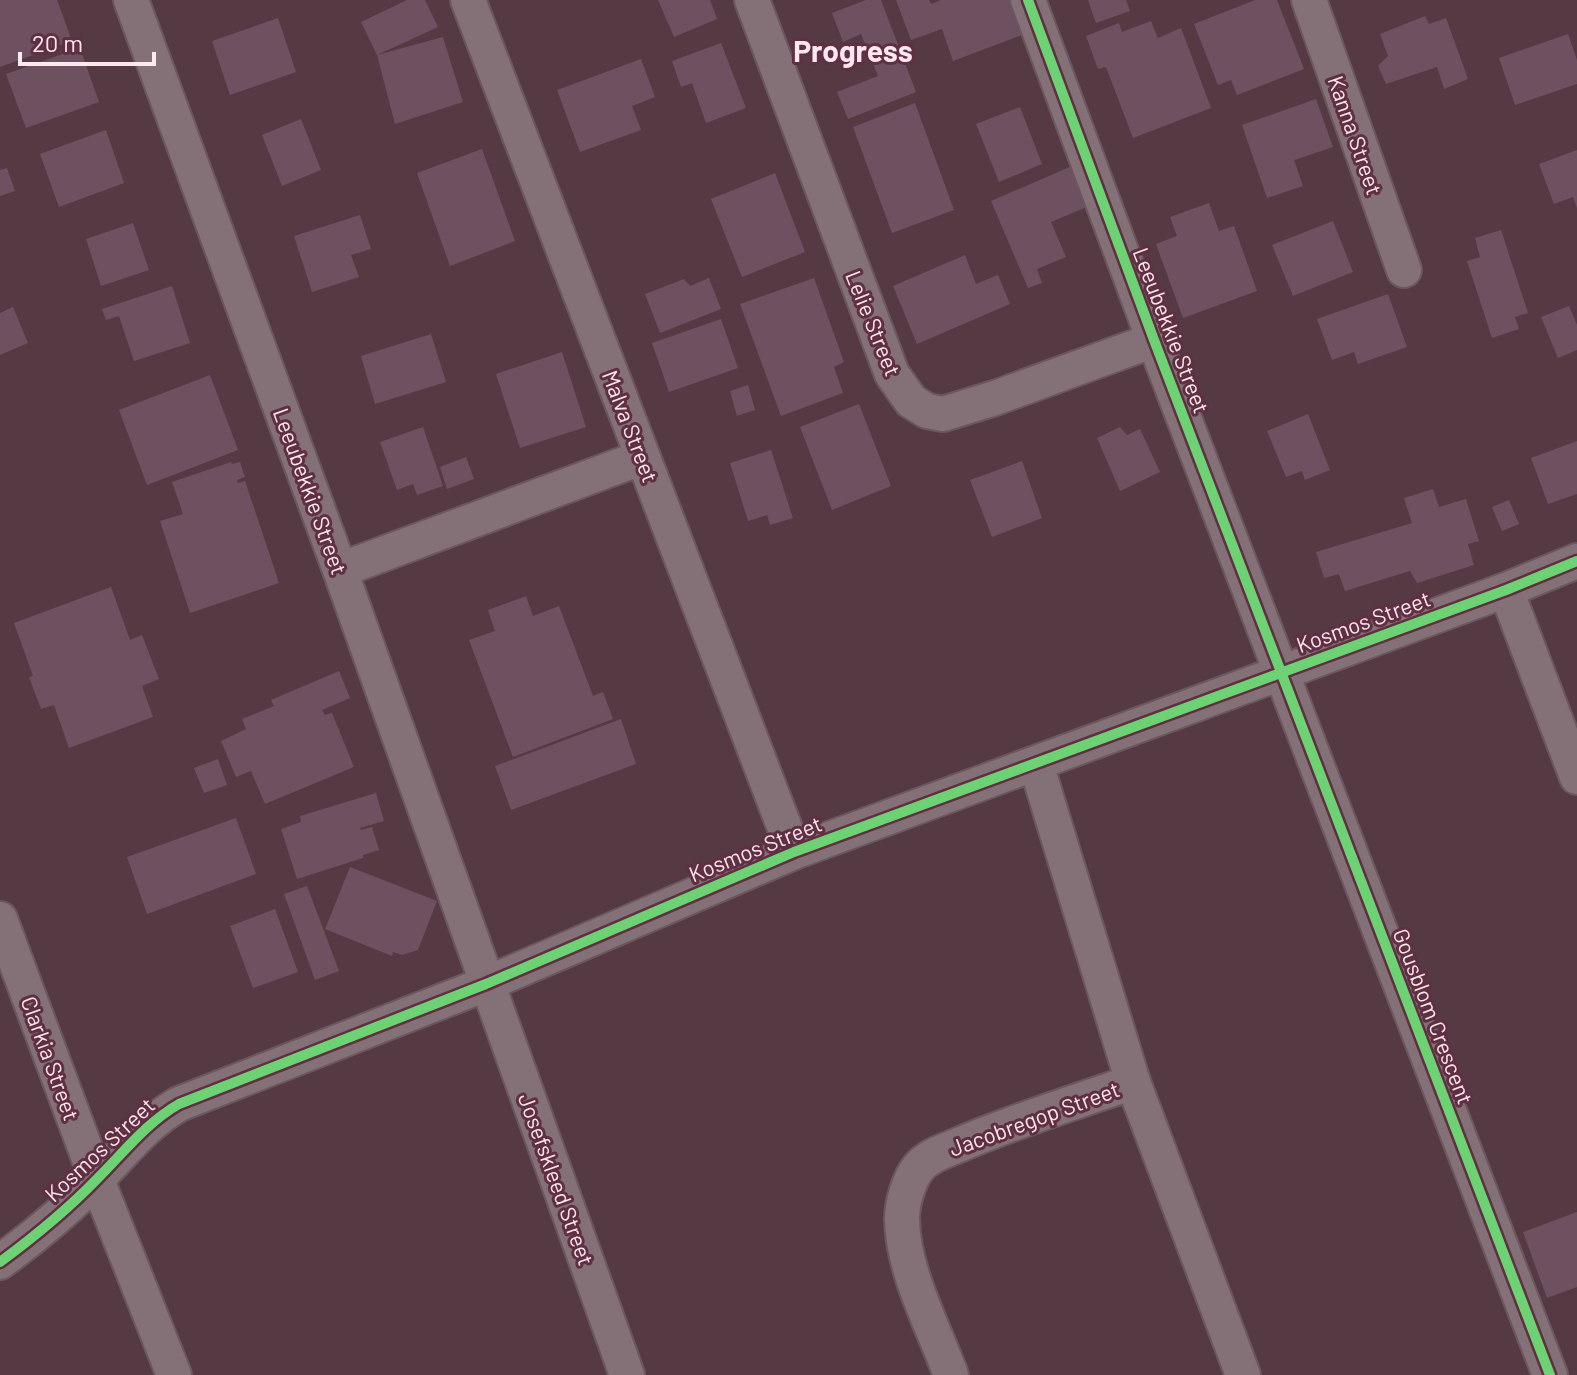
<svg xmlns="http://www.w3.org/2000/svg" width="1577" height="1375" font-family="Barlow,sans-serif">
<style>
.building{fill:#6d5161}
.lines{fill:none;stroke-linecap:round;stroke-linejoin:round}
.street-casing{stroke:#6c575e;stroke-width:38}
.street{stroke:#847077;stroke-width:34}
.cycleway-casing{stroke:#602f41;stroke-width:15}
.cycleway{stroke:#6cd273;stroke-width:10}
.labels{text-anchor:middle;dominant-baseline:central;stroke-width:6;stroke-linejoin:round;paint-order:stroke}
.street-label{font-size:22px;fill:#fce8ee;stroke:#602f41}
.district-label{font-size:30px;font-weight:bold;fill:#fce8ee;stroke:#602f41}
</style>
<rect width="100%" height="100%" fill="#553a44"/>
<path class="building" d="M0,0H57L72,41L0,67Z
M407,0H425L438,27L377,55L361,22Z
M658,0H710L717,19L674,37Z
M866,0H881L916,92L848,119L837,92L878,76L861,34L843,42L832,13Z
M896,0H929L931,4L941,0H1009L1022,35L953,61L942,29L911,40Z
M1088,0H1126L1130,11L1096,23Z
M1255,0H1277L1304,69L1237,95L1231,80L1218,85L1194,24Z
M1425,16L1429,24L1446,18L1468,79L1444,89L1437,67L1386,84L1378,66L1388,56L1380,34Z
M278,18L296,72L230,95L212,41Z
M1151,21L1158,38L1181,28L1211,108L1133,138L1106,67L1098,69L1086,36L1119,23L1122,32Z
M1568,34L1577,60V84L1515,105L1499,58Z
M443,37L463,102L395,124L377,55Z
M721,43L746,108L706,123L692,83L681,87L672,61Z
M80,48L99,102L26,128L6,74Z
M641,59L655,97L632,106L641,130L580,152L557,90Z
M1316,99L1333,147L1294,160L1303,186L1267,198L1242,125Z
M915,103L954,210L892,233L853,127Z
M1020,107L1042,164L999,182L976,124Z
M301,119L321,170L282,186L262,135Z
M106,130L124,183L59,207L40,154Z
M482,149L515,241L450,266L417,173Z
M1577,150V208L1573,197L1554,204L1539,164Z
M1072,166L1089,206L1051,222L1066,257L1037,269L1042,283L1028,288L991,201Z
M7,168L15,191L0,196V170Z
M775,173L805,252L742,277L711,199Z
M1209,203L1219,231L1234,226L1257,291L1183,318L1156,244L1177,236L1170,217Z
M360,215L371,249L351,255L359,277L312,292L294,236Z
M1333,221L1353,272L1293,296L1272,245Z
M133,223L149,270L101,286L86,239Z
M1501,230L1528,313L1515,317L1519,329L1492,338L1467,261L1480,257L1475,238Z
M965,255L976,284L998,275L1010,304L917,344L893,286Z
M709,278L721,309L660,333L645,294L684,279L690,286Z
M814,278L844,362L834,367L843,393L781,416L740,304Z
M172,286L190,343L134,361L119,316L106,320L102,309Z
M1388,294L1407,347L1358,364L1354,352L1332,360L1317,319Z
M1569,306L1577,325V350L1558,358L1541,317Z
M13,307L28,343L0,355V313Z
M721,319L738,368L669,392L652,343Z
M431,334L446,382L375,404L361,356Z
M562,352L586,427L520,448L496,374Z
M210,375L238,450L147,485L119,410Z
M748,385L755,410L737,416L730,391Z
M859,404L891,486L832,510L800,427Z
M1308,414L1330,470L1305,480L1302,471L1286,477L1267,431Z
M423,427L443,486L417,495L413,484L397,490L380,442Z
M1120,427L1127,435L1140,429L1160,472L1120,491L1097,438Z
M1577,441V494L1548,504L1531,458Z
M771,450L793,518L770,525L767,515L748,521L730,463Z
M466,457L474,479L447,489L440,467Z
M1022,461L1042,518L992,537L970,480Z
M231,462L232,464L240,462L245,477L237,480L238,483L245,481L279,583L190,613L160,521L183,514L172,482Z
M1433,489L1439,507L1466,499L1479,541L1468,544L1474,565L1417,583L1410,571L1345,591L1339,574L1324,578L1316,552L1412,523L1404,498Z
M1509,500L1519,524L1502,531L1492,507Z
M111,587L130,640L142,635L159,679L142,686L153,717L69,748L54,705L41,709L29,677L33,676L14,623Z
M526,596L533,616L559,606L593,696L603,692L613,719L513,757L469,640L495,631L488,610Z
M339,671L350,698L322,710L325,715L332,713L354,767L265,804L251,771L236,777L221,741L246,729L242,719L274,706L271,700Z
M621,719L636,764L511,810L495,766Z
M218,759L227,785L204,793L194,768Z
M376,793L384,821L360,828L361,830L372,827L379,850L363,855V858L297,879L281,829L301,822L300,816Z
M236,818L256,874L147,914L127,857Z
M350,867L437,901L418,950L402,955L393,952L392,956L325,929Z
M307,886L339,971L315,980L284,894Z
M275,909L298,972L253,988L230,926Z
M1577,1212V1287L1547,1298L1523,1232Z"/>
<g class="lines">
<g class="street-casing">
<path id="street" d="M131,0L340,570L627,1375
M468,0L794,852
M752,0L892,374L911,401L927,411L943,414L995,398L1154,340
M1028,0L1154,340L1550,1375
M1309,0L1404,270
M340,570L643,457
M1506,590L1577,777
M1036,764L1133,1082L1243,1375
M0,919L97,1180L174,1375
M0,1262C34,1237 68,1209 98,1178C125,1151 146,1123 179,1104L486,984L794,852L1506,590L1577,561
M951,1375C933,1326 903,1272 902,1219C902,1203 909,1179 919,1167C929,1155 947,1150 961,1144C1017,1120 1076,1102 1133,1082"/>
</g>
<use href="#street" class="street"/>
<g class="cycleway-casing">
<path id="cycleway" d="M1028,0L1154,340L1550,1375
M0,1262C34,1237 68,1209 98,1178C125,1151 146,1123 179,1104L486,984L794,852L1506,590L1577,561"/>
</g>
<use href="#cycleway" class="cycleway"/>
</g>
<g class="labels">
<g class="street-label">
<text transform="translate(1356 135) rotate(71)">Kanna Street</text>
<text transform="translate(874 323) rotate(68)">Lelie Street</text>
<text transform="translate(1172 330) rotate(69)">Leeubekkie Street</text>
<text transform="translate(631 426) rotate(69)">Malva Street</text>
<text transform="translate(311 491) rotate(70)">Leeubekkie Street</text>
<text transform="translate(1363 621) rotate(-20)">Kosmos Street</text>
<text transform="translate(755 848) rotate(-22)">Kosmos Street</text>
<text transform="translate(1434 1016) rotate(69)">Gousblom Crescent</text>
<text transform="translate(51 1058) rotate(70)">Clarkia Street</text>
<text transform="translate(1034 1118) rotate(-20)">Jacobregop Street</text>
<text transform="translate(99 1149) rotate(-43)">Kosmos Street</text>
<text transform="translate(557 1179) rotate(70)">Josefskleed Street</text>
</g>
<g class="district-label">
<text x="853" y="50">Progress</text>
</g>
</g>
<path d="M20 52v12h134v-12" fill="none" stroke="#fce8ee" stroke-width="4"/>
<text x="32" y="52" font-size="24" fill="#fce8ee" stroke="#602f41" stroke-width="6" paint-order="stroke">20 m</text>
</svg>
